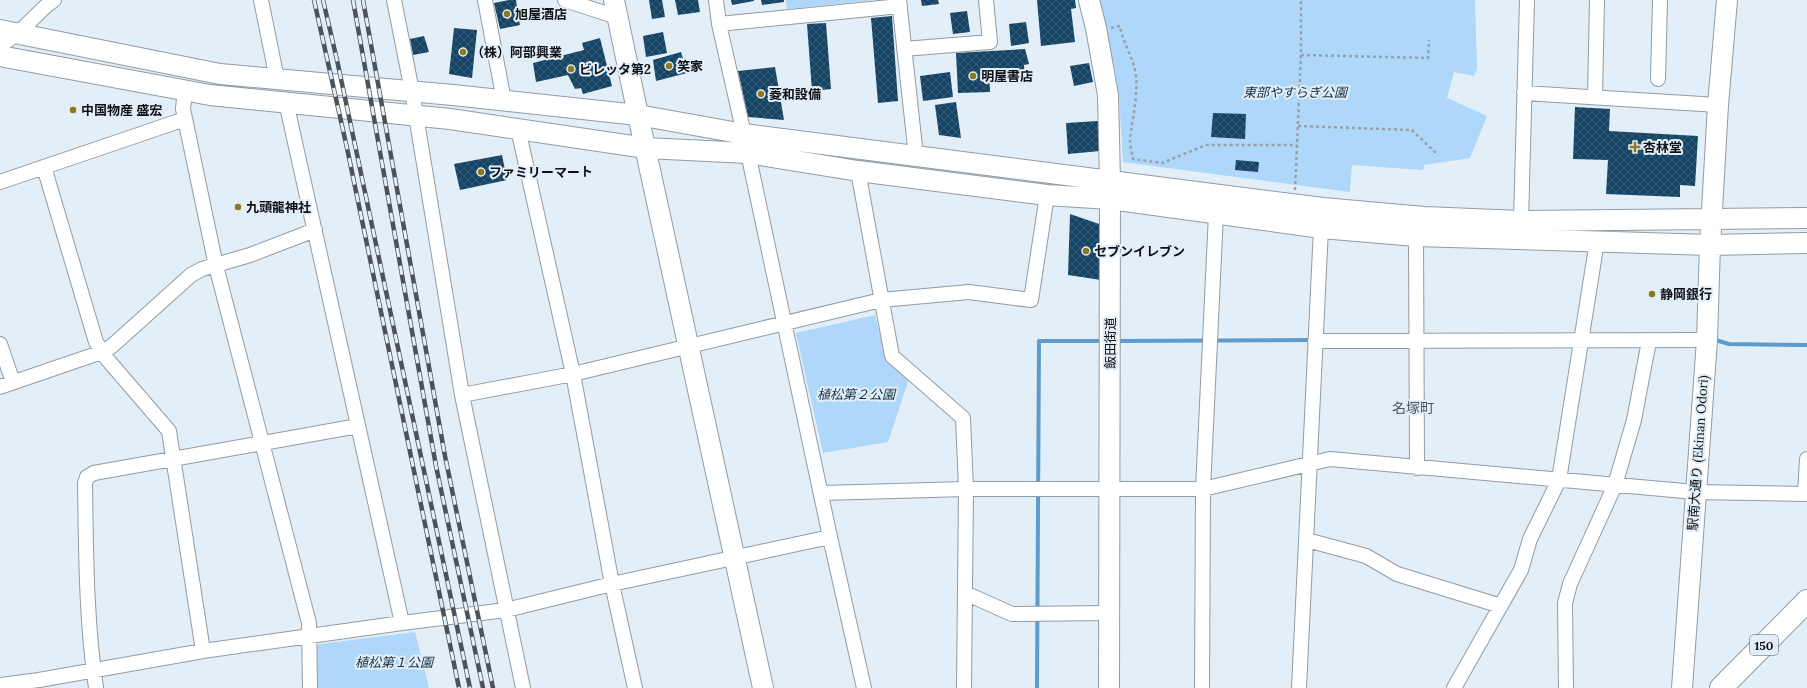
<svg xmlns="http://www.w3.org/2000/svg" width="1807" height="688" font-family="Lora,'Noto Sans JP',serif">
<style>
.park{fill:#aed7f9}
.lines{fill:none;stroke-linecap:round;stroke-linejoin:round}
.stream{stroke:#5e9bca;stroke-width:4}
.building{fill:url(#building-cross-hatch)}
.street-casing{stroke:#919ca5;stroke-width:16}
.secondary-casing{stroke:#919ca5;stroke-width:22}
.highway-casing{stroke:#919ca5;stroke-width:24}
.path{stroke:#97a0a8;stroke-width:2.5;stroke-dasharray:3 3;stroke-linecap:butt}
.street{stroke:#fff;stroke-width:14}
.secondary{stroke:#fff;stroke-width:20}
.highway{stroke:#fff;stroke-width:22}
.rail-casing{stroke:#4c5358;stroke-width:4.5}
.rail{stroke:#e2eef8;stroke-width:3;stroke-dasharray:9;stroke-linecap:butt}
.poi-dot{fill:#90781e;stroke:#e2eef8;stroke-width:1.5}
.labels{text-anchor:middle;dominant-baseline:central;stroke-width:4;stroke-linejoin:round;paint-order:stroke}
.shield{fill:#e2eef8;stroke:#4c5358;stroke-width:1}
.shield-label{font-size:12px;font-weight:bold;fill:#0c1014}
.poi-label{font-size:13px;font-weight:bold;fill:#0c1014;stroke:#e2eef8;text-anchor:start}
.park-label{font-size:13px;font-style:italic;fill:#132f43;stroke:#e2eef8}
.street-label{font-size:13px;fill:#0c1014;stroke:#e2eef8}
.neighbourhood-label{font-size:14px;fill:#4b555d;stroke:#e2eef8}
</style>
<defs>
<pattern id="building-cross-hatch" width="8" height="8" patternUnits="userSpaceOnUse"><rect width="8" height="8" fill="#154465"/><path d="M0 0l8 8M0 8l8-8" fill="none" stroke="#355b76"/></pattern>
</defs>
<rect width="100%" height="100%" fill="#e2eef8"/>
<path class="park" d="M786,0H874L787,9Z
M1097,0H1475L1477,69L1474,76L1454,72L1447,98L1487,116L1470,158L1424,165L1423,170L1352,165L1350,192L1123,162L1119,97L1115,69Z
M875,315L886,360L909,379L888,442L823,453L796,333Z
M415,632L429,688H316L313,645Z"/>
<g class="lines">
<path class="stream" d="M1712,339L1729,344L1807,345
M1115,341L1314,340
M1037,688L1039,341H1104"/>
</g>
<path class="building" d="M509,0H516L520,25L500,29L494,3Z
M649,0H662L665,17L652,19Z
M675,0H698L700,12L678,15Z
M731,0H754V1L732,5Z
M761,0H784V2L762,5Z
M921,0H938L939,4L922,6Z
M1037,0H1075L1076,8L1071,9L1075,42L1041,46Z
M967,11L970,32L953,34L950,13Z
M892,16L898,101L878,103L871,18Z
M1026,22L1029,43L1011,46L1009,24Z
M826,23L831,89L812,91L807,24Z
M454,28L477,30L472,78L449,74Z
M663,32L667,53L646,57L643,36Z
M424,36L429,52L413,55L410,39Z
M600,38L612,86L583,94L581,88L575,89L568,75L536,82L533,63L584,50L582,43Z
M1025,49L1029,64L1024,65L1025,83L1012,84V68L989,69L990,92L958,93L956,53Z
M681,52L687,73L656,81L653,60Z
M1089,63L1093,82L1074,86L1070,66Z
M775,67L784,120L748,117L738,71Z
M950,72L953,97L923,101L920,76Z
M956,102L961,138L939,135L935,105Z
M1575,107L1610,109L1609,131L1698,136L1695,186L1680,185V197L1606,194L1608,160L1573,159Z
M1213,113L1246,114L1245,139L1211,137Z
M1098,121L1100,151L1068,154L1066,123Z
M502,155L507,180L460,190L454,164Z
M1236,160L1259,162L1258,172L1235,170Z
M1070,214L1105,226L1101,280L1068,275Z"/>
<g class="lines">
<g class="street-casing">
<path id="street" d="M261,0L277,79
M394,0L412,91L462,395L523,688
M485,0L504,101
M565,0L617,17
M716,0L719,24L744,134
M899,0L916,156
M719,24L900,6
M0,46L18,33L47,5L54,0
M904,49L990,42L986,0
M1658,79L1660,0
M185,89L183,109L216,266L309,623L310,688
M1524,93L1718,105
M1595,97L1597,0
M518,129L573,374L612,584L635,688
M44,167L96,342L107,359L169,431L203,651
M858,171L892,356L963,418L966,489L964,688
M0,182L185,119
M1521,221L1527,0
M1416,236L1417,468
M1315,341L1707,340
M0,344L13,382
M0,387L102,352L112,346L191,275L202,269L250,255L315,230
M462,395L573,374L881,300L969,292L1031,300L1047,195
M822,493L966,489H1203L1330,459L1695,492L1807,494
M1805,494L1807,459
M830,537L864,688
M1307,540L1366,556L1397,574L1501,606
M965,593L1012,614L1110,613
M402,623L506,610L612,584L830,537L748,153
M0,685L39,680L203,651L402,623L286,102
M96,688C86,620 86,551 85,483L87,477L94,473L358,426
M1202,688L1203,489L1216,214
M1299,688L1321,228
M1454,688L1521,570L1530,539L1559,480L1597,241
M1566,688L1565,603L1570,584L1615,485L1634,420L1649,341"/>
</g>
<g class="secondary-casing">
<path id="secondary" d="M614,0L638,115L763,688
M1089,0L1096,28L1108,95L1110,181L1109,688
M0,30L220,74L453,95L638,115L744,134L1323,208L1424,217L1521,221L1807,218
M0,56L210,95L450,119L646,148L748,153L858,171L1047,195L1110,199L1321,228L1416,236L1710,245L1807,243
M1682,688L1707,340L1710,245L1718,105L1727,0"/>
</g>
<g class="highway-casing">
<path id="highway" d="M1721,688L1807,601"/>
</g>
<path class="path" d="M1111,28L1120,26C1123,44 1134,58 1136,76C1138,98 1132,119 1130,140C1130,146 1132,153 1133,159L1162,163L1206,145H1297
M1301,55L1428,58L1429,40
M1298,126L1412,130L1438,155
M1295,190L1301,55V0"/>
<use href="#street" class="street"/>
<use href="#secondary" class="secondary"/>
<use href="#highway" class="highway"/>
<g class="rail-casing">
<path id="rail" d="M314,0L347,148L459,688
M323,0L337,60L470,688
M353,0L436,466L483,688
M363,0L445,456L493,688"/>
</g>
<use href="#rail" class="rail"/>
</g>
<g class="poi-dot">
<circle cx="507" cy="14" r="4"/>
<circle cx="463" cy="52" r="4"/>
<circle cx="669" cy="66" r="4"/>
<circle cx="571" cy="69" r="4"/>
<circle cx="973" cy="76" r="4"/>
<circle cx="761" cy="94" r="4"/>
<circle cx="73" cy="110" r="4"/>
<path d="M1633 141h4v4h4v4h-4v4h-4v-4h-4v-4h4z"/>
<circle cx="481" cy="172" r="4"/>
<circle cx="238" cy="207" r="4"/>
<circle cx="1086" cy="251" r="4"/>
<circle cx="1652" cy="294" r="4"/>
</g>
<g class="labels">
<rect class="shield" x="1750" y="635" width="28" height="20" rx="3"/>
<g class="shield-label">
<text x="1764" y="645">150</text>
</g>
<g class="poi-label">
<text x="515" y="14">旭屋酒店</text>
<text x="471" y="52">（株）阿部興業</text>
<text x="677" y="66">笑家</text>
<text x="579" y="69">ビレッタ第2</text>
<text x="981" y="76">明屋書店</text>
<text x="769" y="94">菱和設備</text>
<text x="81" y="110">中国物産 盛宏</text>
<text x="1643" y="147">杏林堂</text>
<text x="489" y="172">ファミリーマート</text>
<text x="246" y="207">九頭龍神社</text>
<text x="1094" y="251">セブンイレブン</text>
<text x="1660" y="294">静岡銀行</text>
</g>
<g class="park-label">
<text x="1295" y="92">東部やすらぎ公園</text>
<text x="856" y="394">植松第２公園</text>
<text x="394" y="662">植松第１公園</text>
</g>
<g class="street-label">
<text transform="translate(1110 343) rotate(-90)">飯田街道</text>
<text transform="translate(1698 453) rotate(-86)">駅南大通り (Ekinan Odori)</text>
</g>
<g class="neighbourhood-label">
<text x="1413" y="408">名塚町</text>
</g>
</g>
</svg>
